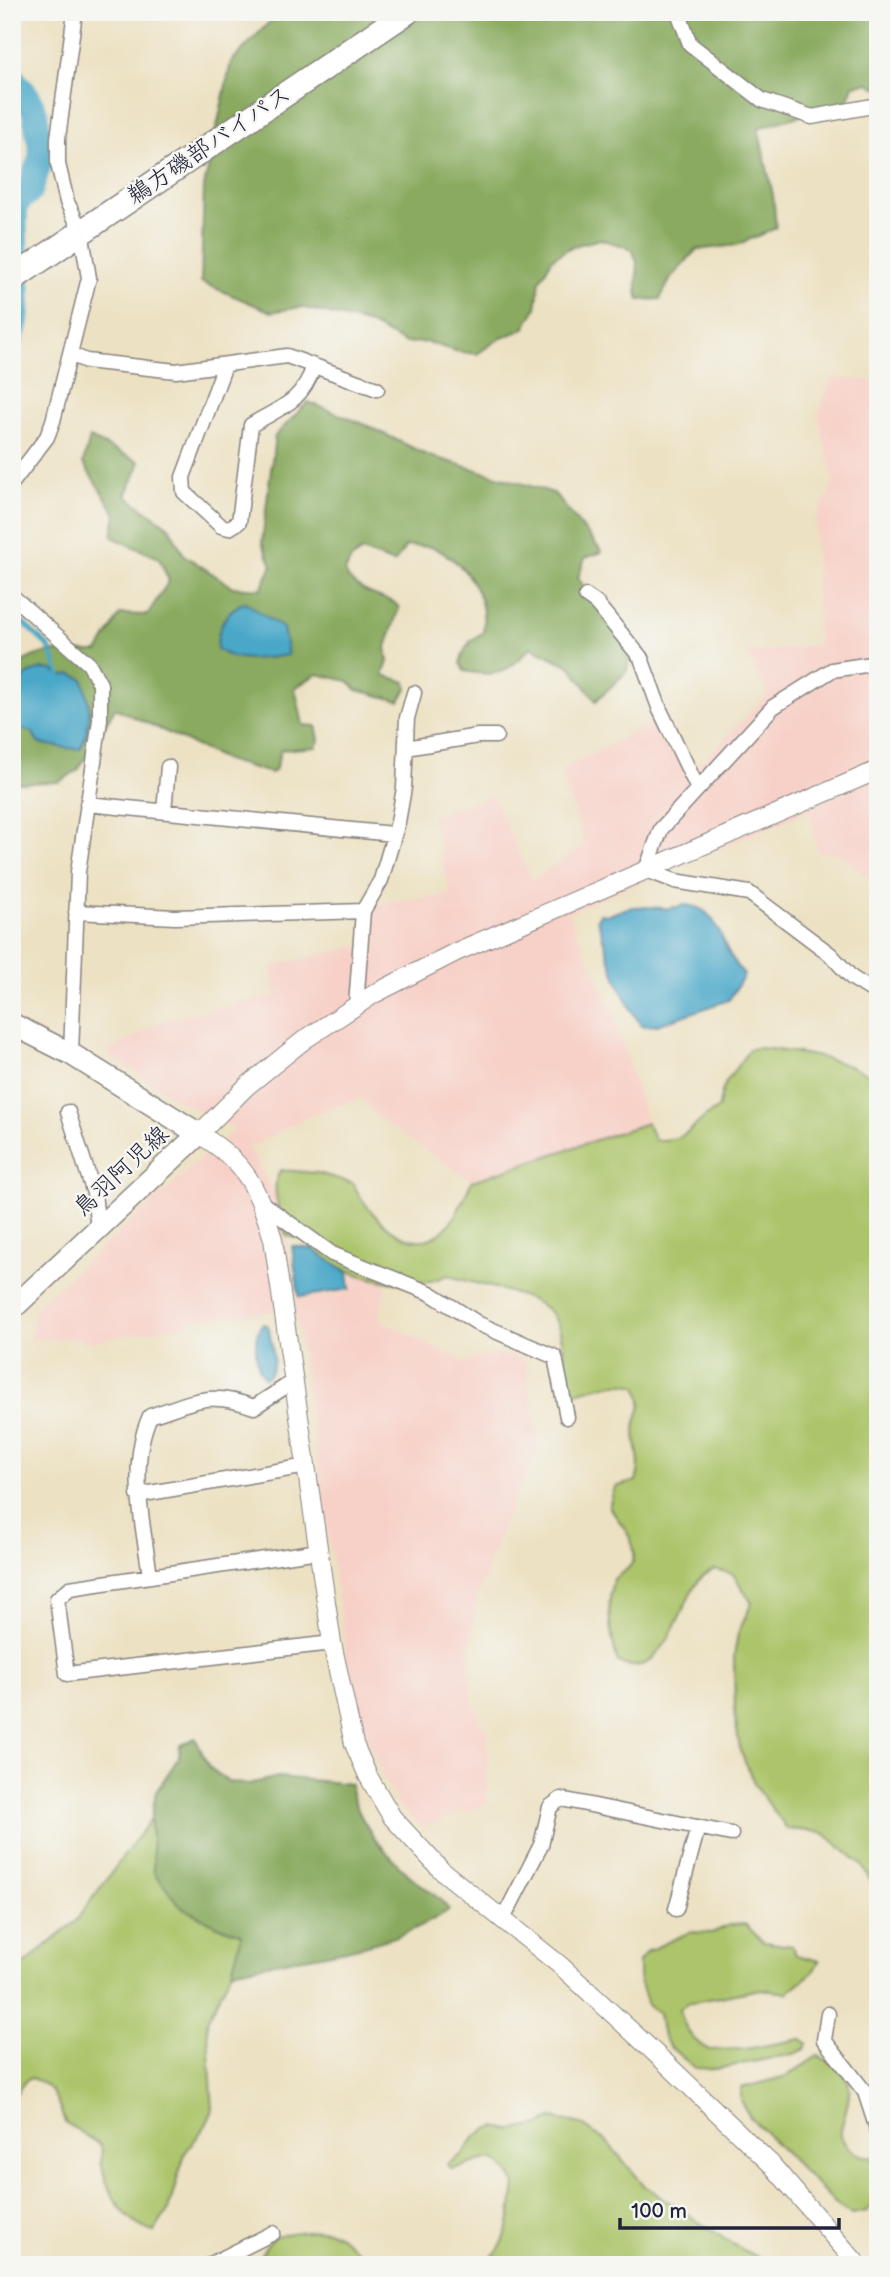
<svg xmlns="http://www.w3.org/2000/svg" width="890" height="2277" font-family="'Balsamiq Sans','Klee One',sans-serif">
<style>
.built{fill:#f7d1c8}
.green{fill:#acc56b;stroke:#677453;stroke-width:2}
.forest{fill:#89aa5f;stroke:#56664d;stroke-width:2}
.water{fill:#49a7c8;stroke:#366482;stroke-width:2}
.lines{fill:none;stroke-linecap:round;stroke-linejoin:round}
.stream{stroke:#49a7c8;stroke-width:4.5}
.river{stroke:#49a7c8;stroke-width:26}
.minor-casing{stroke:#87827e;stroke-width:17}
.tertiary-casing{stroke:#87827e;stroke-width:20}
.secondary-casing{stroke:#87827e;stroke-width:24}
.trunk-casing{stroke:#87827e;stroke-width:27}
.minor{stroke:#fff;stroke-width:14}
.tertiary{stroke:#fff;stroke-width:18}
.secondary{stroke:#fff;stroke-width:21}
.trunk{stroke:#fff;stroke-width:24}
.labels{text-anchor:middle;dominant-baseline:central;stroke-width:5;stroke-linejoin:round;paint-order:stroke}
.street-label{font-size:24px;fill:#22223b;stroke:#f6f6f2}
</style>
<rect width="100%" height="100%" fill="#f6f6f2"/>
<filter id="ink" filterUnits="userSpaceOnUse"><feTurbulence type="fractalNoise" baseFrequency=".0143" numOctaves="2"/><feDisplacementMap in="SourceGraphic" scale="14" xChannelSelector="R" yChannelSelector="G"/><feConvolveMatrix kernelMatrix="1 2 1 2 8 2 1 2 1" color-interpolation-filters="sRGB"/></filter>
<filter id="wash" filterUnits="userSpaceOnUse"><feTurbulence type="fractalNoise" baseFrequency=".00686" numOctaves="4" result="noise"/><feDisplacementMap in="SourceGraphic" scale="28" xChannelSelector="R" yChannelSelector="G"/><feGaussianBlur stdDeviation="1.57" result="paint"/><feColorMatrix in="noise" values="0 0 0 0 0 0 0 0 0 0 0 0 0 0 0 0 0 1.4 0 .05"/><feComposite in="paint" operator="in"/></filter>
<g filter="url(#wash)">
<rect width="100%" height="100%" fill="#ece1c2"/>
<path class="built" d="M832,378L878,381V882L875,884L841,854L818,852L809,810L568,913L612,1011L647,1123L472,1181L378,1118L362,1098L315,1113L248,1148L276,1195L286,1236L293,1300L352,1291L351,1271L386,1283L379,1320L463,1362L497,1353L525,1360L539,1446L502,1527L476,1600L469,1658L472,1701L488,1734L487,1804L420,1827L400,1806L383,1777L353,1702L295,1309L191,1320L183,1325L90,1342L69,1338L31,1340L35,1307L235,1129L180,1101L106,1053L164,1020L276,995L271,966L364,945L371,904L451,895L432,816L492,796L532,880L585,845L561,770L664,716L697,766L768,694L747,653L818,645L815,521L834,481L818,415Z"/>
<path class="green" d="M759,1048C805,1053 836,1057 878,1079V1893L861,1864L822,1832L787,1829L755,1785L740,1750L735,1717L734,1657L738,1633L752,1603L733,1574L715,1569C711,1571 705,1574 701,1578C680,1599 665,1686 618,1662C610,1634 606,1609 613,1580C618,1575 621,1574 626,1570C648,1553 620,1522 609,1507L615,1487L636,1481C643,1462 635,1449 635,1430C636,1409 647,1411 637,1386C612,1380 599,1387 576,1393L567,1388C565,1367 565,1338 555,1319C542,1293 474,1285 447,1275C411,1296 326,1274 305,1239L286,1236C282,1218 268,1185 281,1170L318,1173L353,1183C365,1212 412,1263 445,1229C457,1217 464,1197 472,1181L647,1123L655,1140C682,1141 687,1133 705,1117C709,1113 715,1112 719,1107C722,1078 736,1072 749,1049Z
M151,1819L154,1873L215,1925L243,1934L232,1971L207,2021L213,2110L206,2125L185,2153L168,2210L154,2232C126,2225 107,2193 102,2166C100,2159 103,2152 101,2145L65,2122C57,2101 55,2086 31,2078L26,2080L12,2099V1974L75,1922Z
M745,1924L763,1942L792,1946L796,1955L819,1961L813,1972L787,1993L761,1989L688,2003L680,2009C683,2028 692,2041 709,2050L746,2049L801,2039L807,2043L805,2049L793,2054L715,2069L695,2068L669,2046L662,2033L659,2013L648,2006L639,1977V1961L648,1951L690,1932L712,1933L729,1925Z
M818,2056C865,2076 847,2097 840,2135C849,2153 858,2156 878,2158V2198L867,2211L851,2214L839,2207L749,2116L741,2100V2088L787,2076Z
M552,2118L581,2124L607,2142L645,2186L732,2244L758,2258L783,2259L792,2265H481C510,2249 512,2212 515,2183C494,2143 480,2165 451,2169L447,2165L464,2153L474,2138L487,2129L496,2127L511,2130L541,2125Z
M327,2230L340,2236L374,2265H252C264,2258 263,2247 272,2239C278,2232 317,2230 327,2230Z"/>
<path class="forest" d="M279,12H878V89L869,83L853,85L847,102L758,128L773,195L776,228L737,245L696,250L671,278L660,299L639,300C632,277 644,275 632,249L601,239L573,246L553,258L540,280L536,308L524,329L499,339L477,354L455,351L427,342L405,343L367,323L301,307L271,312L201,282L204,187L231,62Z
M308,402L366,425L427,455L554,493L602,552L585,558L578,578L631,655L626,672L596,701L570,666L531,647C508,672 499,678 464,671L460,663C464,649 469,639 483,633C488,597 467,563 434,548C426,545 414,547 406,546L394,563L362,551L351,559L345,572C352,590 379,596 395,603L399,608L386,647L388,662L383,675L406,682L407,688L400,701L357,690L348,681L317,674L295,688L303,725L316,726L319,740L316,747L281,750L275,771L270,773L226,760L115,708L78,770L59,782L19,783L12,775V672C33,646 67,652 98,652L120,614L147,615L169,581L159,558L112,537L116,514L83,463L90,438L140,462L126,496L169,527L184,555L233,587L261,589L272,565L262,543L275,436Z
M195,1738L209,1767L229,1782L249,1784L278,1777L350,1784C355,1818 383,1851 408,1874C422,1887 438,1894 449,1910C384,1953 306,1955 232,1971L242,1934L215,1925L180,1906L154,1873L151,1819L156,1792L179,1757L180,1746Z"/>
<path class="water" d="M245,602L283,628L288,655C265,658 236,664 217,649C217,628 224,611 245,602Z
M42,669L53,670L60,676L72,674L83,679C91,705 93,724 80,749C77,750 43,744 38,743L33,733L12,725V689L30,673Z
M684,905C712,905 718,930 728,951C732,960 739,968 744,975L729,1000L657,1025L642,1026C618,994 609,956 597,919L600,914C612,917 621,908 633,907C651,905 666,912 684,905Z
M292,1246L312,1249L348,1272L350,1289L299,1297Z
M262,1324L266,1325L269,1329C271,1345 280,1369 265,1378C255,1367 252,1337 262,1324Z"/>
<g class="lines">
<path class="stream" d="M12,613L49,647L60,676"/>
<path class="river" d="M12,78L28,97L35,113L42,154L30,191L16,202C10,239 25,303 12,334"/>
</g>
</g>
<g filter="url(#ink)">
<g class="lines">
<g class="minor-casing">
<path id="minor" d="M678,12L690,44L762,100L812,117L878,105
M70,354L86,361L176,371L287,356L377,389
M225,365L183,477L184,492L221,526L229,528L239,522L251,425C283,406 301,403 314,366
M12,483L47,437L53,421L89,278L81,231L67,202L58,164V138L75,12
M12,596L89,664L100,684V720L78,872L71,1054
M586,596L596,603L641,658L660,710L697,787
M878,663L832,670L773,707L661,829L646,870L675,881L749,893L830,954L852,978L878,994
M406,748L478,736H496
M87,804L393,834
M164,811L168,767
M76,912L175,917L363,911
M356,1006L363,911L381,880L398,822L404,788L407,718L414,693
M68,1112L94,1193L98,1229
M263,1204L332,1254L430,1293L479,1324L555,1357L567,1417
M138,1495L307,1466
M319,1551L70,1588L57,1599L67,1674L332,1643
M150,1575C143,1525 128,1464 150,1416C194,1402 208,1390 254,1407L294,1381
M676,1909L698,1827
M502,1921L541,1845L550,1807L561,1799L731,1834
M828,2014L824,2040L865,2092L878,2132
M209,2265L273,2233"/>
</g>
<g class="tertiary-casing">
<path id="tertiary" d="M858,2265L771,2164L669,2066L561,1966L441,1870L392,1817L368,1776L354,1744L332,1643L273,1239C258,1188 246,1162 199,1134L247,1086L304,1040L374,994L456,952L878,770"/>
</g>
<g class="secondary-casing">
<path id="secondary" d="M12,1024L71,1054L199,1134L12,1309"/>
</g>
<g class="trunk-casing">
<path id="trunk" d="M12,279L407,12"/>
</g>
<use href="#minor" class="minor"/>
<use href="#tertiary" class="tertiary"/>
<use href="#secondary" class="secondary"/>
<use href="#trunk" class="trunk"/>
</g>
</g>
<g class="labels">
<g class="street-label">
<text transform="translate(209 145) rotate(-34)">鵜方磯部バイパス</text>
<text transform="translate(121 1171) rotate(-43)">鳥羽阿児線</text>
</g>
</g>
<rect width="890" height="2277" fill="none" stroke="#f6f6f2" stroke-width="42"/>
<path d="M620 2218v10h219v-10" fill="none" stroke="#22223b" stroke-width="3.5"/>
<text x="631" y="2218" font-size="21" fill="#22223b" stroke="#f6f6f2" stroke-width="5" paint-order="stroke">100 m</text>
</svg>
